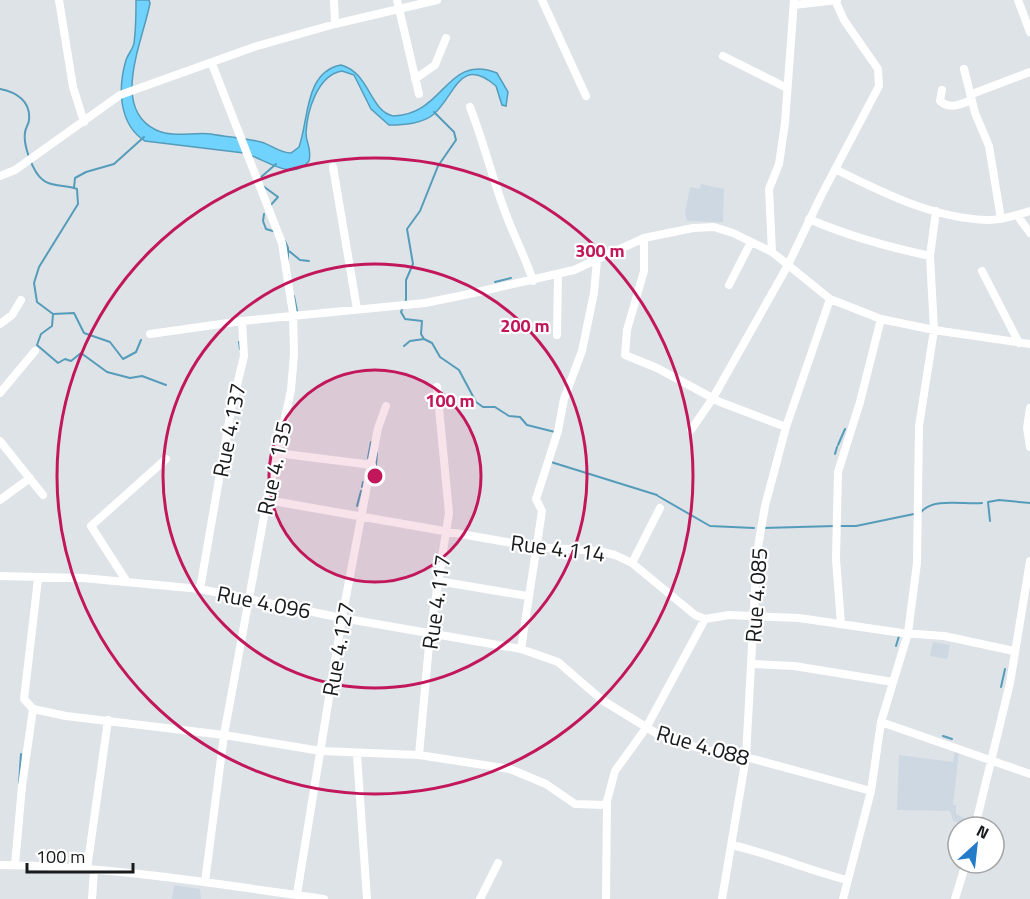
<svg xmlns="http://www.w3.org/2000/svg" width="1030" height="899" font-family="'Titillium Web',sans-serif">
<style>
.built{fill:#ced8e3}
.water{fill:#6fd3fd;stroke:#559cba;stroke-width:1.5}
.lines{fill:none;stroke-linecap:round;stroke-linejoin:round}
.stream{stroke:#559cba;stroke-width:2}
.minor{stroke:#fff;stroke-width:8}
.ring{fill:none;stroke:#c2185b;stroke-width:3}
.labels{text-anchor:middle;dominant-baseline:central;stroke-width:4.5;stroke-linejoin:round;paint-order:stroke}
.street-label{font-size:22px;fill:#191b1d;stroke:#fff}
.centre{fill:#c2185b;stroke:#fff;stroke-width:3}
.ring-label{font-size:18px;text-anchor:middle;font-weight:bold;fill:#c2185b;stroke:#fff;stroke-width:4.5;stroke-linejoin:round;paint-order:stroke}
</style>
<rect width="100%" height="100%" fill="#dee3e8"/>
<path class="built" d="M701,184L724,189L723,222L687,221L685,213L690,187L700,189Z
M933,642L950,645L947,659L930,656Z
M955,750L959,751L953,805H956V814L966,819L965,824L953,821L950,811L897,810L899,755L953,762Z
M174,885L200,889L201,899H172Z"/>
<path class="water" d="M136,0H149L150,3C143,41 110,108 156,130C173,138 193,132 211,134C227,137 245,138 261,142C272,145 279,153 291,153L299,147C309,120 304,72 341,65C370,73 369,110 393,116C445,115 446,53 497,73L508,92L506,106L502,105L496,86C460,55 456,94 434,114C422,124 404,125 389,125L371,109L354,75L342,71C317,75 307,112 306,133C306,144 312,147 309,161C292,183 264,158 244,153L145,141C118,124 118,87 126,60C128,54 133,49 134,43C136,29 136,13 136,0Z"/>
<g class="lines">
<path class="stream" d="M0,89C16,92 31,101 29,120C29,124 25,128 25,133C23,145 33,173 43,180C51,187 65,185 74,188
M260,178L276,164
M263,186L278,197L269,207
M264,214L263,221L266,229L276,232
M285,241L288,248V261
M289,251L300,260L309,261
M495,282L511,278
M294,296L297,311
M53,314L52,326L41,334L37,345L58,363L65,359L71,361L81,353L107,372L130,378L142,376L166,385
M424,339L421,334L422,321L405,319L401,312L406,300V280L413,264L407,229L420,211L438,166L456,140L454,132L434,112
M141,340L136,352L123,359L110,342L84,333L74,313L53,314L37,302L34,283L39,267L78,204L77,189L74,188L75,178L86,172L114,164L144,137
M239,342L240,349
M404,346L410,341L424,339L432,343L440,357L459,370L476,402L483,407H495L509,416L520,417L527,425L555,432
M838,445L845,429
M835,454L837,447
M368,458L371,442
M551,462L657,495
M376,465L377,453
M362,487L363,482
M658,496L710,526L754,528
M357,506L361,491
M921,512C934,497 965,505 982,503
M990,521L988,502L999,500L1030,503
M838,526H856L914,514
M763,528L835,526
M896,646L899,636
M1001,687L1005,669
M943,736L952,739
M20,769L21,754
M19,783L20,770"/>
<path class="minor" d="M59,0L73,87L84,122
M334,0L335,24
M397,0L419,94
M542,0L586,96
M1018,0L1030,32
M794,5L837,0
M723,56L787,88
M964,69L975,113L989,146L1001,219
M415,79L435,65L446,38
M942,90L940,101C950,110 961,104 972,100
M972,94L1030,72
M470,107C484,143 493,181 507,217C515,238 526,259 533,281
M333,167L357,309
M835,169C883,193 935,219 989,220C1003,220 1017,215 1030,211
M0,176L15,170L120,95L254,47L335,24L437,0
M1017,215L1030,233
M809,219C848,236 888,247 930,256
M644,238V271L627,330L625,355L657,368L720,402L786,427
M772,252L769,189L779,164L785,123L794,0
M982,271L1019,343
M729,285L751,242
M0,324L12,315L21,300
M150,334L242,321
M557,335L558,275
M0,393L35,351
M1030,408L1027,428L1030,447
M691,430L713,398L788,265L821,196L879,86L878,69L844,20L835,0
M0,441L43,495
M277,453L372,465
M0,500L30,478
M267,500L535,547L599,551L615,555L632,563L695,615L705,619L729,615L799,618L902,633L944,636L1014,651
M632,563L660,508
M0,576L83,578L200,589L342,618L521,649L542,511L536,499L558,431L564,399L582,351L594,293L597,260
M38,579L24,699L33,709L66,716L224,735L321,751L419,755L430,634L449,513L437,387
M438,581L527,596
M127,582L91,526L166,459
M200,589L231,410L244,356L242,321L425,303L469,294L574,270L644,238L693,228L714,227L733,233L772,252L830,299L881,319L934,330L1030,344
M841,624L836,559L838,472L860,402L881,319
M521,649L558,662L602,700L659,735L705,750L746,757L871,791
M752,664L794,666L893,682
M881,722L1030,774
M357,755L367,899
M419,755L510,769L546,784L575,804L606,805
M975,827L1010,683L1030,561
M732,845C771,854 808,870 847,880
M0,865C109,866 217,884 324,899
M15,865L22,786L33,709
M87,869L108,720
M205,882L224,735L267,500L291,390L294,354L293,314L282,243L212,64
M297,894L342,618L378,428L386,406
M92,899L94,870
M480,899L498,863
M606,899L607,801L615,771L646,728L705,619
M722,899L746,757L757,553L765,506L786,427L830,299
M843,899L871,791L881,722L908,633L917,563L919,426L934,330L930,256L936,211
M955,899L966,863"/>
</g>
<circle cx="375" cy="476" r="106" fill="#c2185b" fill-opacity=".12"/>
<g class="ring">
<circle cx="375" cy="476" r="106"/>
<circle cx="375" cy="476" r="212"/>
<circle cx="375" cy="476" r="318"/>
</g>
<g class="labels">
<g class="street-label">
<text transform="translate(229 430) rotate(-79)">Rue 4.137</text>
<text transform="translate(274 468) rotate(-78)">Rue 4.135</text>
<text transform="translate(558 548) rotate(7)">Rue 4.114</text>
<text transform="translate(756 595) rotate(-86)">Rue 4.085</text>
<text transform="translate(264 602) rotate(11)">Rue 4.096</text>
<text transform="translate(436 602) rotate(-82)">Rue 4.117</text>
<text transform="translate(338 649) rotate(-80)">Rue 4.127</text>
<text transform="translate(703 745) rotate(16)">Rue 4.088</text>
</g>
</g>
<circle cx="375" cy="476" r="9" class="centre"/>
<g class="ring-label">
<text x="600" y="257">300 m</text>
<text x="525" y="332">200 m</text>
<text x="450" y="407">100 m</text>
</g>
<g transform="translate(976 845) rotate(27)"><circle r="28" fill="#ffffff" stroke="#a3a4a5" stroke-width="1.5"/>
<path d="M0-4.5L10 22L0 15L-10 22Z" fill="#237bc9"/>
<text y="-9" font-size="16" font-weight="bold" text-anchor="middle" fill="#191b1d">N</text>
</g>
<path d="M27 863v9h106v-9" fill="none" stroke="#191b1d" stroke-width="3"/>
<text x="36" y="863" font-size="18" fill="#191b1d" stroke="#ffffff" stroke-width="4.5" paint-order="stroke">100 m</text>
</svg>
